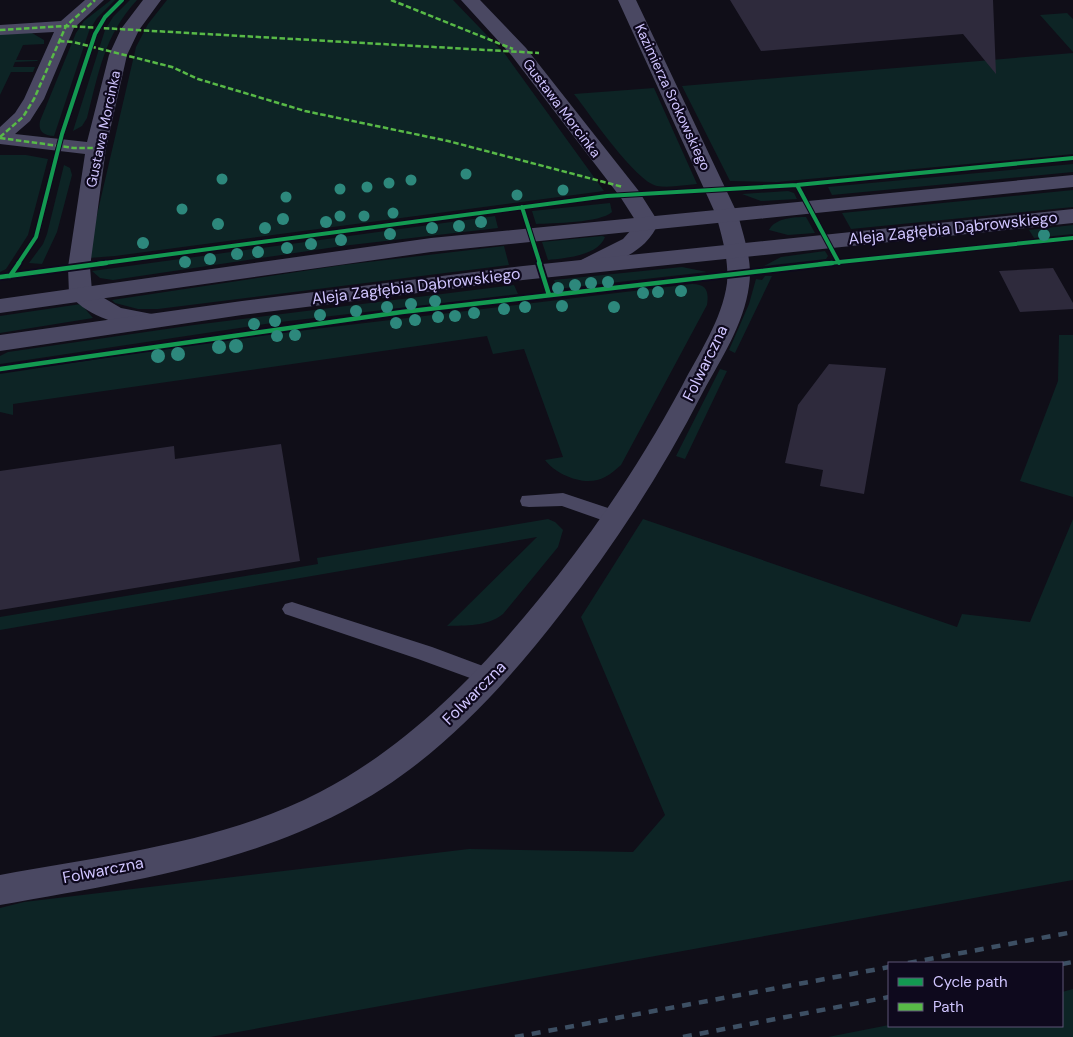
<svg xmlns="http://www.w3.org/2000/svg" width="1073" height="1037" font-family="'DM Sans',sans-serif">
<style>
.green{fill:#0d2425}
.building{fill:#2e2a3c}
.lines{fill:none;stroke-linecap:round;stroke-linejoin:round}
.service{fill:#4a4862;fill-rule:evenodd}
.minor{fill:#4a4862;fill-rule:evenodd}
.tertiary{fill:#4a4862;fill-rule:evenodd}
.rail{stroke:#3d4f63;stroke-width:4.5;stroke-dasharray:9 8;stroke-linecap:butt}
.quiet{stroke:#58b947;stroke-width:2.5;stroke-dasharray:5.5 2.5;stroke-linecap:butt}
.cycleway-far1-casing{stroke:#0e091d;stroke-width:6}
.cycleway-casing{stroke:#0e091d;stroke-width:8}
.cycleway-far1{stroke:#139951;stroke-width:4}
.cycleway{stroke:#139951;stroke-width:4.5}
.tree{fill:#2d887c}
.labels{text-anchor:middle;dominant-baseline:central;stroke-width:4.5;stroke-linejoin:round;paint-order:stroke}
.far-street-label{font-size:14px;fill:#d0c5ff;stroke:#0e091d}
.street-label{font-size:16px;fill:#d0c5ff;stroke:#0e091d}
</style>
<rect width="100%" height="100%" fill="#100e18"/>
<path class="green" d="M111,0H115L97,18L89,31L54,136C44,135 38,132 40,121L76,33L84,21Z
M130,0H137C104,36 99,72 87,118L82,126L73,131L105,30L113,17Z
M167,0H453L505,54L604,191L115,256L89,258V249L136,47L148,24Z
M1067,13L1073,19V52L1040,15Z
M32,33L44,40V44L23,45L16,60H38L37,61L15,62L13,67H35L33,72H11L0,95V34Z
M1073,53V154L777,182L730,181L682,86Z
M654,88L697,184C685,185 669,188 657,186C635,181 589,113 574,94Z
M0,155H26L48,159L28,235L6,269L0,272Z
M1073,164V172L832,195L828,187Z
M64,165L70,168L72,175L57,232L42,264L29,263L43,244L47,234Z
M1073,190V207L851,229L842,213Z
M788,191L794,193L797,199L761,201L742,194Z
M610,203L612,212C600,223 553,223 536,224L532,211Z
M495,216L498,228L342,246L113,280L100,278L92,271Z
M806,217L815,233L788,235L769,230C775,218 794,217 806,217Z
M1073,225V234L1034,238L1029,230Z
M602,236L605,237C598,256 565,258 548,260L542,242Z
M504,246L509,265L158,309H138L115,303L112,300L343,265Z
M825,251L828,256L826,259L764,266L781,257Z
M682,267L707,272L557,289L554,280Z
M765,276H772L735,353L729,350L749,304L756,279L762,280Z
M692,284C707,284 709,292 707,305L621,465C616,469 611,474 605,477C587,488 556,475 545,460L563,457L524,349L493,354L487,336L13,404V415L0,412V374L223,340Z
M514,285L518,294L272,323L0,364V356L8,352L194,325Z
M81,304L93,318L0,333V316Z
M1059,335H1073V497L1020,481L1058,381Z
M720,369L727,371L685,459L676,456Z
M548,519L555,522L563,530L558,547L503,614C487,627 466,625 447,626L537,537L0,630V617L318,564L317,558Z
M643,519L957,627L962,614L1030,622L1073,519V880L210,1037H0V908L24,902L469,849L633,852L665,815L581,617Z
M1073,989V1037H828L889,1025L1062,1026V992Z"/>
<path class="building" d="M730,0H993L996,74L963,34L761,51Z
M1053,268L1073,303V309L1020,312L999,271Z
M829,364L886,368L864,494L820,486L823,470L785,463L798,405Z
M281,444L300,561L0,610V471L174,446L175,459Z"/>
<g class="lines">
<path class="service" d="M563,493L623,513L625,518L623,523L616,525L562,506L529,507L522,506L520,501L522,496Z
M292,602L432,647L499,672L502,678L499,684L492,686L418,659L285,614L282,609L285,604Z"/>
<path class="minor" d="M85,0H104L74,28L44,99L30,121L15,134L87,142L109,55L121,29L143,0H161L139,30L127,55L106,148L90,267L92,291L121,308L157,315L161,320L157,325C131,332 85,316 69,294L68,267L85,154L0,144V127L15,113L24,99L54,32L0,35V25L61,21Z
M461,0H480L526,48L638,190L659,223C655,230 651,237 645,243C633,255 598,274 581,270L578,265L581,260L623,239L637,223L621,198L512,56Z
M618,0H636L738,215C744,238 753,262 749,286C744,324 721,359 703,392C663,470 616,543 562,612C501,691 432,766 342,812C236,867 116,884 0,905V875C107,855 222,843 320,792C408,746 477,675 539,599C594,532 641,462 682,386C699,353 722,320 727,283C729,260 722,237 716,215Z"/>
<path class="tertiary" d="M1073,175V187L431,252L0,313V299L431,238Z
M1073,209V223L523,280L242,315L0,351V335L242,301L523,266Z"/>
<path class="rail" d="M908,963L1073,932
M1062,964L1073,962
M515,1037L889,967
M683,1037L889,997"/>
<path class="quiet" d="M391,0L513,49
M0,30L66,26L539,53
M59,41L73,42L172,67L198,79L305,111L448,141L623,187
M0,137L23,117L34,99L66,26L95,0
M0,138L74,148H96"/>
<g class="cycleway-far1-casing">
<path id="cycleway-far1" d="M797,185L839,263
M522,207L540,264
M18,264L36,237L62,134L95,34L105,17L122,0
M97,264L607,196L797,185L1073,158
M820,264L1073,238"/>
</g>
<g class="cycleway-casing">
<path id="cycleway" d="M539,263L549,295
M10,276L19,263
M0,277L106,263
M0,369L402,312L832,263"/>
</g>
<use href="#cycleway-far1" class="cycleway-far1"/>
<use href="#cycleway" class="cycleway"/>
</g>
<g class="tree">
<circle cx="466" cy="174" r="5.5"/>
<circle cx="222" cy="179" r="5.5"/>
<circle cx="411" cy="180" r="5.5"/>
<circle cx="389" cy="183" r="5.5"/>
<circle cx="367" cy="187" r="5.5"/>
<circle cx="340" cy="189" r="5.5"/>
<circle cx="563" cy="190" r="5.5"/>
<circle cx="517" cy="195" r="5.5"/>
<circle cx="286" cy="197" r="5.5"/>
<circle cx="182" cy="209" r="5.5"/>
<circle cx="393" cy="213" r="5.5"/>
<circle cx="340" cy="216" r="5.5"/>
<circle cx="364" cy="216" r="5.5"/>
<circle cx="283" cy="219" r="6"/>
<circle cx="326" cy="222" r="6"/>
<circle cx="481" cy="222" r="6"/>
<circle cx="218" cy="224" r="6"/>
<circle cx="459" cy="226" r="6"/>
<circle cx="265" cy="228" r="6"/>
<circle cx="432" cy="228" r="6"/>
<circle cx="390" cy="234" r="6"/>
<circle cx="1044" cy="235" r="6"/>
<circle cx="341" cy="240" r="6"/>
<circle cx="143" cy="243" r="6"/>
<circle cx="311" cy="244" r="6"/>
<circle cx="287" cy="248" r="6"/>
<circle cx="258" cy="252" r="6"/>
<circle cx="237" cy="254" r="6"/>
<circle cx="210" cy="259" r="6"/>
<circle cx="185" cy="262" r="6"/>
<circle cx="608" cy="282" r="6"/>
<circle cx="591" cy="283" r="6"/>
<circle cx="575" cy="285" r="6"/>
<circle cx="558" cy="288" r="6"/>
<circle cx="681" cy="291" r="6"/>
<circle cx="658" cy="292" r="6"/>
<circle cx="643" cy="293" r="6"/>
<circle cx="435" cy="301" r="6"/>
<circle cx="411" cy="304" r="6"/>
<circle cx="562" cy="306" r="6"/>
<circle cx="387" cy="307" r="6"/>
<circle cx="525" cy="307" r="6"/>
<circle cx="614" cy="307" r="6"/>
<circle cx="504" cy="309" r="6"/>
<circle cx="356" cy="311" r="6"/>
<circle cx="474" cy="313" r="6"/>
<circle cx="320" cy="315" r="6"/>
<circle cx="455" cy="316" r="6"/>
<circle cx="438" cy="317" r="6"/>
<circle cx="415" cy="320" r="6"/>
<circle cx="275" cy="321" r="6"/>
<circle cx="396" cy="323" r="6"/>
<circle cx="254" cy="324" r="6"/>
<circle cx="295" cy="335" r="6"/>
<circle cx="277" cy="336" r="6"/>
<circle cx="236" cy="346" r="7"/>
<circle cx="219" cy="347" r="7"/>
<circle cx="178" cy="354" r="7"/>
<circle cx="158" cy="356" r="7"/>
</g>
<g class="labels">
<g class="far-street-label">
<text transform="translate(673 97) rotate(65)">Kazimierza Srokowskiego</text>
<text transform="translate(562 108) rotate(53)">Gustawa Morcinka</text>
<text transform="translate(103 129) rotate(-78)">Gustawa Morcinka</text>
</g>
<g class="street-label">
<text transform="translate(953 228) rotate(-6)">Aleja Zagłębia Dąbrowskiego</text>
<text transform="translate(416 286) rotate(-7)">Aleja Zagłębia Dąbrowskiego</text>
<text transform="translate(705 363) rotate(-64)">Folwarczna</text>
<text transform="translate(474 693) rotate(-45)">Folwarczna</text>
<text transform="translate(103 870) rotate(-11)">Folwarczna</text>
</g>
</g>
<rect x="888" y="962" width="175" height="65" fill="#0e091d" stroke="#5c5477"/>
<rect x="898" y="978" width="25" height="8" fill="#139951" stroke="#5c5477"/>
<text x="933" y="987" font-size="15" fill="#d0c5ff">Cycle path</text>
<rect x="898" y="1003" width="25" height="8" fill="#58b947" stroke="#5c5477"/>
<text x="933" y="1012" font-size="15" fill="#d0c5ff">Path</text>
</svg>
